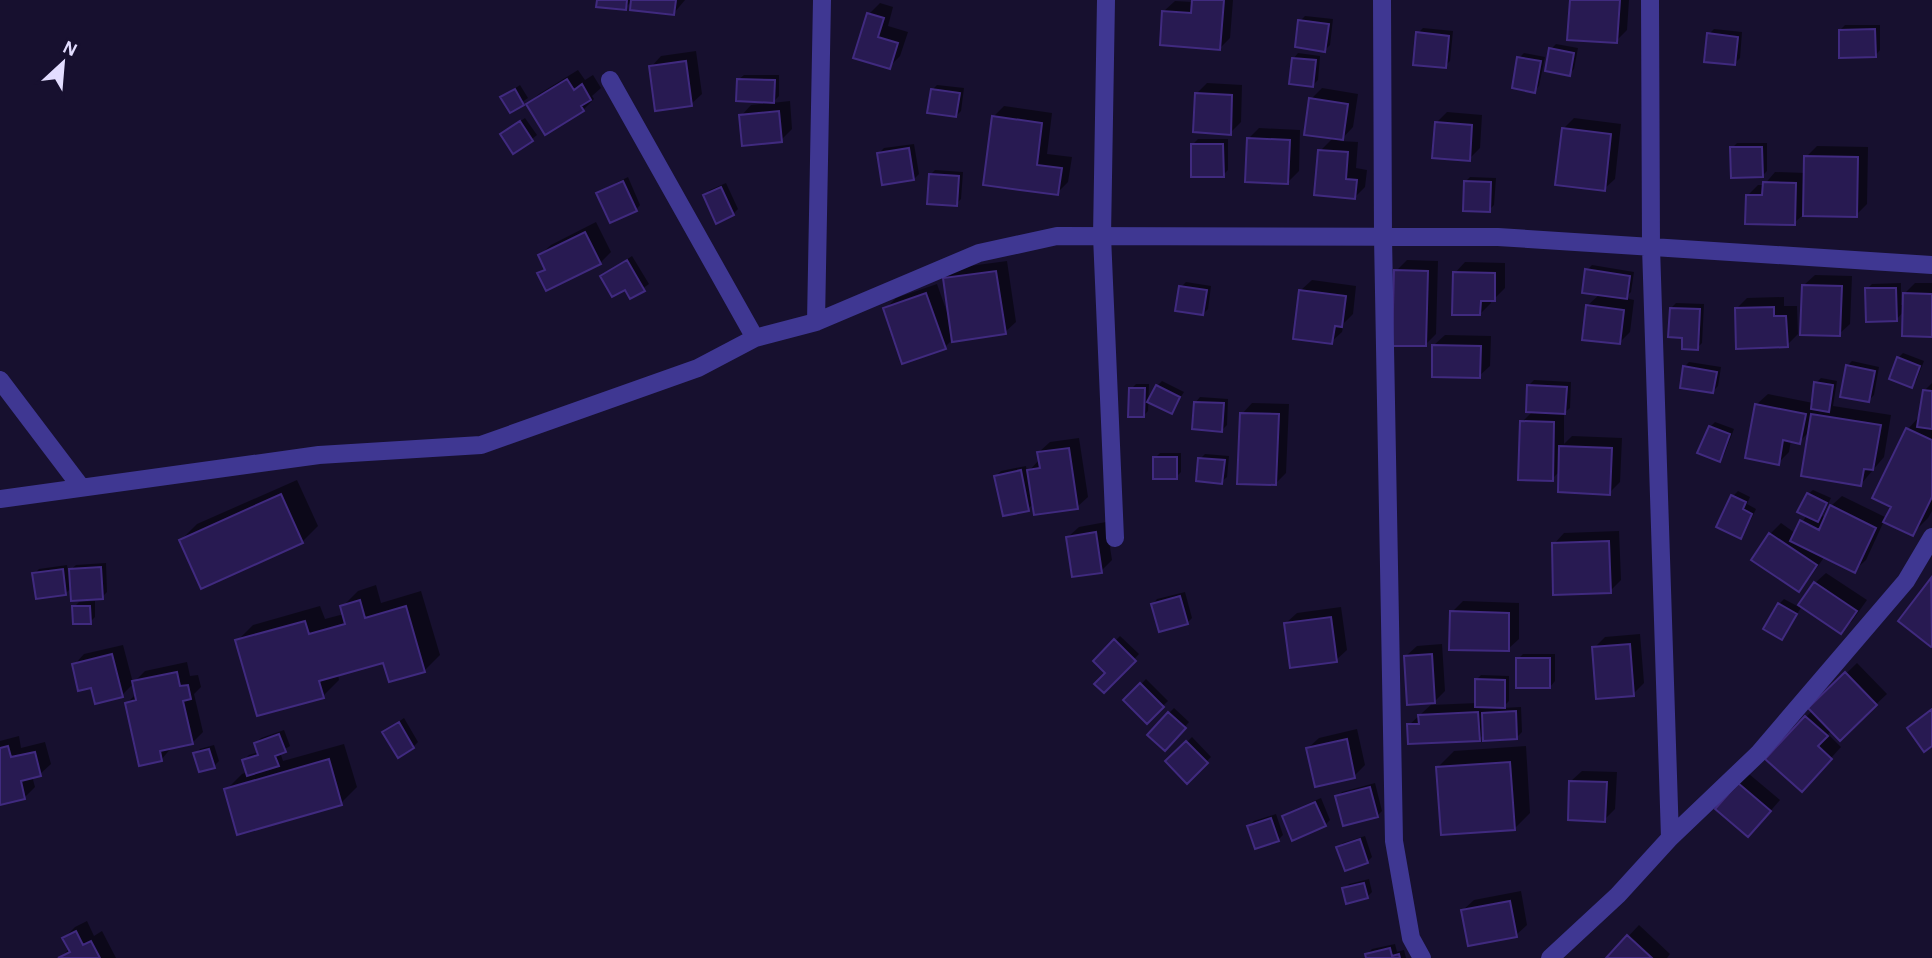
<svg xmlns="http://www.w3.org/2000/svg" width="1932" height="958" font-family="'Alegreya Sans',sans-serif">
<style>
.shadow{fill:#0007}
.building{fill:#281a52;stroke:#402a7f;stroke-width:2}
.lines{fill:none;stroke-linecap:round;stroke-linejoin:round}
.minor{stroke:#3f3792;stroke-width:18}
</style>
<rect width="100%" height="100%" fill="#17102f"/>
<path class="shadow" d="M599,0H685L674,13L633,0L625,8Z
M1193,0H1233L1230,38L1220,48L1164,11L1175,1L1193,2Z
M1571,0H1629L1627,30L1616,41Z
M880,3L893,7L888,26L908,32L900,56L889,67L869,14Z
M1305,16L1333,19L1330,45L1325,50L1300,21Z
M1845,25H1880V50L1875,56L1840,30Z
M1423,28L1453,31L1450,61L1445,66L1418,33Z
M1714,29L1742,32L1740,58L1735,63L1709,34Z
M1556,44L1578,48L1574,69L1569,74L1551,49Z
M696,51L702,94L691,104L651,67L661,56Z
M1298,53L1320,56L1318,80L1313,85L1293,59Z
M1524,53L1545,57L1539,86L1534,91L1519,58Z
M578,70L585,80L593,75L601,88L592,96L594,99L583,110L546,132L528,104L539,94Z
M744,75H779V96L772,103L790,101L792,129L781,140L741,116L751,105L769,103V101L738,80Z
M1207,83L1242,85L1241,122L1230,133L1196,94Z
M520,85L528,98L510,110L502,97Z
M937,85L964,88L961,111L956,116L932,90Z
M1322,88L1358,94L1353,127L1340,141L1358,142L1356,168L1367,170L1365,187L1354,198L1320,151L1334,137L1311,99Z
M1004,106L1052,113L1047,154L1072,157L1068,182L1057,193L993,117Z
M1447,112L1482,115L1480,148L1469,159L1436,123Z
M525,118L537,135L532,139L507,130Z
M1574,118L1621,124L1615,179L1604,189L1564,128Z
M1259,128L1300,130L1299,171L1288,182L1249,138Z
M1198,139H1228V170L1223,175L1193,144Z
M1737,143H1767V171L1762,176L1732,148Z
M914,144L919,174L914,179L879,153L884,148Z
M1817,146L1868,147L1867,204L1856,215L1804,214L1794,223L1748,195L1758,185H1764L1775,172L1806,173V157Z
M935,170L963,172L961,199L956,204L930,175Z
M628,177L640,205L636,210L599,194L604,189Z
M1470,177L1496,178L1494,205L1489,210L1465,182Z
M726,183L738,209L733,214L705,195L710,190Z
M596,222L611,252L600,263L539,274L545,268L540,255L551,245Z
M632,256L649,284L631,297L626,288L602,276Z
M1407,260L1438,261L1436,334L1426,344L1396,271Z
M1007,261L1016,322L1005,332L952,340L945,347L885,309L896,298L937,284L948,315H950L945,279L955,268Z
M1465,262L1505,263V288L1494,299H1491V303L1480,314L1455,273Z
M1592,265L1634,272L1631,292L1625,298L1634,300L1630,332L1619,343L1587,306L1600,294L1587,270Z
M1815,275L1852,276L1850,324L1839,334L1804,285Z
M1312,280L1356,286L1353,314L1344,323L1342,332L1331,342L1301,290Z
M1186,282L1211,286L1208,309L1203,314L1181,287Z
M1901,283V305H1904V294L1915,283H1932V335L1904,311L1896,320L1867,289L1872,284Z
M1784,297V306H1797L1798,334L1787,345L1736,309L1747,298Z
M1676,303L1704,304L1702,343L1697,348L1683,336L1671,308Z
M1445,335L1491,336L1490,366L1479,376L1434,345Z
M1903,353L1924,361L1916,381L1911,386L1898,358Z
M1852,361L1879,367L1874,395L1869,400L1847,366Z
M1689,362L1721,367L1718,386L1713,391L1684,367Z
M1821,378L1837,381L1833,406L1891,415L1884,457L1861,484L1810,431L1799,442L1791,440L1789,452L1778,463L1757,404L1768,394L1813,403L1816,383Z
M1534,380L1571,382L1570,408L1564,413V444L1572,436L1622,438L1620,482L1609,493L1560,471L1552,479L1522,422L1533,411L1529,385Z
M1162,381L1184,392L1171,412L1157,386Z
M1932,383V511L1928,518L1912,534L1884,521L1866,560L1855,570L1825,556L1809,579L1799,589L1770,534L1781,523L1795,533L1807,515L1808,494L1813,490L1831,498L1822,516L1826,518L1831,506L1842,496L1887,518L1893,506L1874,497L1908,429L1920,416L1924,391Z
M1136,384H1149L1148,411L1143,416L1131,389Z
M1200,397L1228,399L1227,425L1222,430L1195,403Z
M1252,403L1289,404L1286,473L1275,484L1242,414Z
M1715,422L1734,429L1724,455L1719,460L1710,427Z
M1079,438L1088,497L1077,507L1034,503L1028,509L996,476L1001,471L1026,466L1027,473L1040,459L1039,452L1050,442Z
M1160,453H1181V472L1176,477L1155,458Z
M1205,454L1229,456L1227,477L1221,482L1200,459Z
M297,480L318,526L302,542L181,540L197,524Z
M1738,491L1750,497L1747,504L1756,509L1745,532L1740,537L1733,496Z
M1106,522L1112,560L1101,571L1068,537L1079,527Z
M1619,531L1621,580L1610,591L1554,544L1564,533Z
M106,563L107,592L102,597L72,587L66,593L34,574L39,569L67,565L68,572L76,565Z
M1826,573L1867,600L1852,621L1841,632L1802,606L1782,638L1779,604L1784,599L1799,607L1815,583Z
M1932,580V644L1931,645L1901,621Z
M376,585L381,603L421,591L440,655L424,671L385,661L338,674L339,680L323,696L237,641L253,625L320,606L325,619L344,614L342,607L358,591Z
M1185,592L1192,618L1187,623L1152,605L1157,599Z
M95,601V617L90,622L74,607L79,602Z
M1463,601L1519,603V639L1508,649L1452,612Z
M1341,607L1347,650L1336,660L1286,623L1297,613Z
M1640,634L1644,683L1633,694L1594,648L1605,637Z
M1120,636L1139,654L1104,691L1107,673L1095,661Z
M1442,644L1445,691L1431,705L1477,703L1476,680L1481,675L1509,676V701L1502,708L1521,707L1522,732L1517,737L1485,733L1479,739L1409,725L1434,702L1406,656L1417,646Z
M123,645L133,683L145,671L187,662L190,676L198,675L201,687L194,694L203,732L192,743L172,747L161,760L127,703L136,694L134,683L122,695L93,685L74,665L84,654Z
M1523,654H1555V681L1550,687L1518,659Z
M1857,663L1887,694L1840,738L1832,730L1828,734L1841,747L1812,779L1806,717L1813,710L1811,708Z
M1146,679L1168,701L1147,721L1126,700Z
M1174,708L1189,722L1170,744L1169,713Z
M404,718L418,742L413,747L384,732Z
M1357,729L1365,765L1354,776L1308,748L1319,738Z
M284,730L290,746L280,752L283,761L344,744L357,787L341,803L226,790L242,774L248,772L244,760L249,755L259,752L256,743L261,738Z
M19,736L21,748L45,742L51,764L40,774L32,776L35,787L24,798L0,804V741Z
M1192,737L1211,757L1187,781L1168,761Z
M214,745L219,761L214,766L195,754L200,749Z
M1526,746L1530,813L1514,829L1438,767L1454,751Z
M1582,771L1617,772L1615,809L1604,820L1571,781Z
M1749,774L1780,800L1759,824L1739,784Z
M1375,783L1382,811L1377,816L1337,797L1342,792Z
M1321,798L1330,820L1325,825L1284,817L1289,812Z
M1276,814L1283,835L1278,840L1249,826L1254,821Z
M1365,836L1372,857L1367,862L1338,848L1343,843Z
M1369,879L1372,892L1367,897L1344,889L1349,884Z
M1521,891L1527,925L1516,935L1463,910L1474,900Z
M87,921L94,936L102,931L116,958H60L70,948L64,938L75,927Z
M1639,925L1670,954L1667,958H1608Z
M1395,944L1397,952L1404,950L1406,958H1368L1367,954L1372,949Z"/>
<path class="building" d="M597,0H627L626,10L596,7Z
M631,0H676L674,15L630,10Z
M1192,0H1224L1220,50L1160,45L1162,11L1191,13Z
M1570,0H1620L1617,43L1567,40Z
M867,13L884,18L878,37L898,43L890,69L853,58Z
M1298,20L1329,24L1325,52L1295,47Z
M1875,29L1876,57L1839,58V30Z
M1416,32L1449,36L1446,68L1413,65Z
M1707,33L1738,37L1735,65L1704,62Z
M1549,48L1574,53L1570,76L1545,71Z
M1517,57L1541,61L1535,93L1512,88Z
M1292,58L1316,60L1313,87L1289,84Z
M686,61L692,106L655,111L649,66Z
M567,79L574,90L582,84L591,100L581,106L584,111L545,135L526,104Z
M737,79L775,80L774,103L736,101Z
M515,89L524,105L510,113L500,97Z
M931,89L960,93L956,117L927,113Z
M1195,93L1232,95L1231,135L1193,132Z
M1309,98L1348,104L1343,140L1304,135Z
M779,111L782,142L742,146L739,115Z
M992,116L1042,123L1037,165L1062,168L1058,195L983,185Z
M520,121L533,141L513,154L500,134Z
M1435,122L1472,125L1470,161L1432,158Z
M1562,128L1611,134L1605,191L1555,185Z
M1247,138L1290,140L1288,184L1245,182Z
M1191,144H1223L1224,177H1191Z
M1730,147H1762L1763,177L1731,178Z
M909,148L914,180L882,185L877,153Z
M1318,150L1348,152L1346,179L1357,180L1355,199L1314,195Z
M1804,156L1858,157L1857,217L1803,216Z
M929,174L959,176L957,206L927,204Z
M623,181L637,211L610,223L596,193Z
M1464,181L1491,182L1490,212L1463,211Z
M1763,182L1796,183L1795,225L1745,224L1746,195H1762Z
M721,187L734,215L716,224L703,195Z
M585,232L601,264L546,291L537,273L545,270L538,255Z
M627,260L645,291L630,299L625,290L612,297L600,276Z
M1585,269L1630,276L1627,299L1582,293Z
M1394,270L1428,271L1426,346H1392Z
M996,271L1006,334L952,342L943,278Z
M1453,272L1495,273V301H1481L1480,315H1452Z
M1802,285L1842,286L1840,336L1800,335Z
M1179,286L1207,290L1203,315L1175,311Z
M1865,288H1896L1897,321L1866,322Z
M1299,290L1346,296L1342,327L1335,326L1332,344L1293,339Z
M926,293L946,349L902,364L883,308Z
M1903,293L1932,294V337L1902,336Z
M1586,305L1624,310L1620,344L1582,340Z
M1774,307V316H1786L1788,347L1736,349L1735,308Z
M1670,308L1700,309L1698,350L1682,349V338L1668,337Z
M1432,345L1481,346L1480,378L1432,377Z
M1897,357L1920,366L1912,388L1889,379Z
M1846,365L1875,371L1869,402L1840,397Z
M1683,366L1717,372L1713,393L1680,388Z
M1814,382L1833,385L1829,412L1811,409Z
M1156,385L1180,397L1172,414L1147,402Z
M1527,385L1567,387L1565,414L1526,412Z
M1129,388H1145L1144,417H1128Z
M1923,390L1932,391V429L1917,427Z
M1194,402L1224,403L1222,432L1192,429Z
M1755,404L1806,414L1800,444L1783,440L1779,465L1745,458Z
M1240,413L1279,414L1276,485L1237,484Z
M1811,414L1881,425L1873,470L1864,469L1861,486L1801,476Z
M1520,421L1554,422L1553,481L1518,480Z
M1709,426L1730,434L1720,462L1697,453Z
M1906,428L1932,440V497L1913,536L1883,522L1891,507L1872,498Z
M1559,446L1612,448L1610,495L1558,492Z
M1069,448L1078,509L1034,515L1027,470L1040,468L1037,452Z
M1153,457H1177V479H1153Z
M1198,458L1225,460L1222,484L1196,481Z
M1021,470L1029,511L1003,516L994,476Z
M1807,493L1827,503L1818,522L1797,512Z
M281,494L303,543L201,589L179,540Z
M1731,495L1746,502L1743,509L1752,514L1741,539L1716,527Z
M1830,505L1876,528L1855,573L1790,541L1800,520L1819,530Z
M1096,532L1102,573L1072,577L1066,537Z
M1769,533L1817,565L1799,592L1751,560Z
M1609,541L1611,593L1553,595L1552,543Z
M101,567L103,599L71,601L69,569Z
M63,569L66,595L36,599L32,573Z
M1931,578L1932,646L1931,647L1898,621Z
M1814,582L1857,611L1841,634L1798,605Z
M1180,596L1188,624L1159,632L1151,604Z
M360,600L365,618L406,606L425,672L389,682L383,663L319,681L324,698L257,716L235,640L305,621L309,634L345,624L340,606Z
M1778,603L1797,614L1782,640L1763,629Z
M72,606H90L91,624H73Z
M1450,611L1509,613V651L1449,650Z
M1331,617L1337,662L1290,668L1284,623Z
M1114,639L1136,661L1104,693L1094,684L1105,673L1093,661Z
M1630,644L1634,696L1596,699L1592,647Z
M112,654L123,697L95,704L91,688L78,691L72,664Z
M1432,654L1435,703L1407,705L1404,656Z
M1516,658H1550V688H1516Z
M177,672L180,686L188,685L191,699L183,701L193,744L160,751L162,761L139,766L125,703L136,700L132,681Z
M1845,672L1877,705L1840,741L1808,708Z
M1475,679L1505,680V708L1475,707Z
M1140,683L1164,707L1147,724L1123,700Z
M1932,709V746L1924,752L1907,728Z
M1516,711L1517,739L1483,741L1482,713Z
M1168,712L1186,728L1165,751L1147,735Z
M1478,712L1480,741L1408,744L1407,724H1419L1418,715Z
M1805,716L1828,736L1818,746L1832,759L1802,792L1765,759Z
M399,722L414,748L398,758L382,732Z
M279,734L286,752L275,756L279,766L247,776L242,760L258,755L254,743Z
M1347,739L1355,778L1315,787L1306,748Z
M1186,741L1208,763L1187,784L1165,761Z
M8,746L11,757L35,752L41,776L21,781L25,799L0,805V748Z
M209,749L215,768L199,772L193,753Z
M329,759L342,805L237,835L224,789Z
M1510,762L1515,830L1441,835L1436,767Z
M1569,781L1607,782L1605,822L1568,820Z
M1738,783L1771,811L1748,837L1715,809Z
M1370,787L1378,817L1343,826L1335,796Z
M1315,802L1326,826L1292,841L1282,816Z
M1271,818L1279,841L1255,849L1247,826Z
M1360,839L1368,863L1345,871L1336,847Z
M1364,883L1368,898L1346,904L1342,888Z
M1510,901L1517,937L1468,946L1461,910Z
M76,931L83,945L91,941L100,958H58L70,952L62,938Z
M1627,935L1652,958H1606Z
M1390,948L1392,956L1399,954L1400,958H1366L1365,954Z"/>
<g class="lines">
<path class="minor" d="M1106,0L1102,236L1115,538
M1382,0L1383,237L1394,841L1411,938L1422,958
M1650,0L1651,247L1670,838
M610,80L755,338
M816,322L822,0
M0,380L81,487
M0,499L319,455L481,445L698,368L755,338L816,322L979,253L1057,236L1498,237L1932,265
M1550,958L1618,895L1670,838L1758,754L1906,581L1932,537"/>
</g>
<g transform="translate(63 63) rotate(26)" stroke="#17102f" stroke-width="5" paint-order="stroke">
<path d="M0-5L12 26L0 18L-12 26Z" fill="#e3ddff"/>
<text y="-10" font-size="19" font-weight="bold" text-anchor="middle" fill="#e3ddff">N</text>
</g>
</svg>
